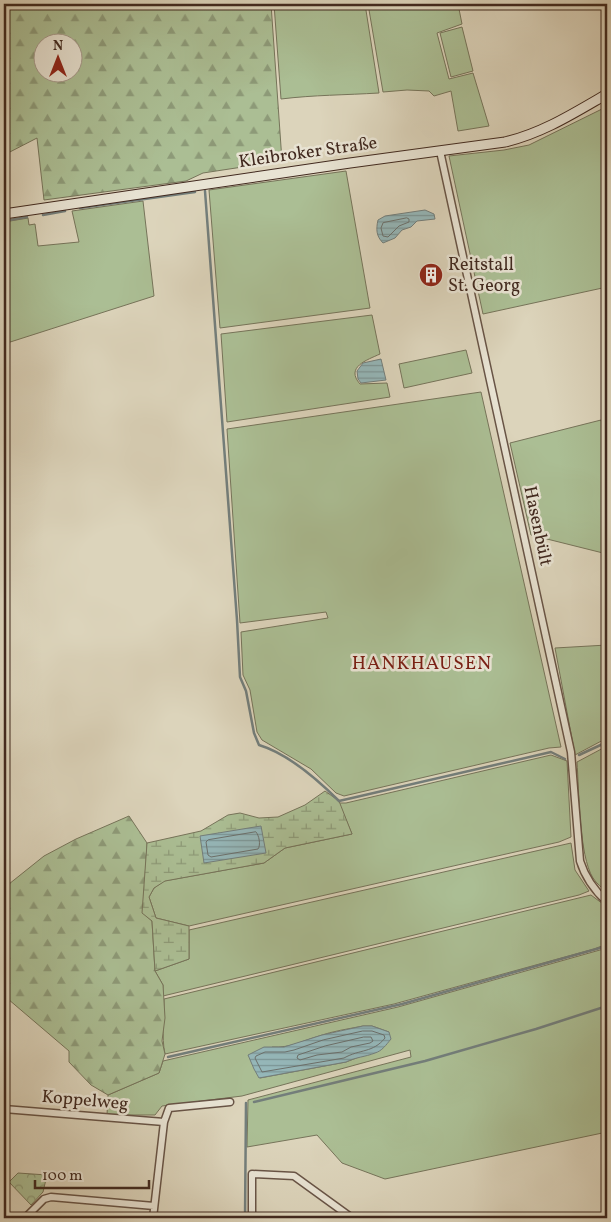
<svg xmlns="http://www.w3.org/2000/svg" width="611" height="1222" font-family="Vollkorn,serif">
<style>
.green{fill:#abbe94;stroke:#76745a;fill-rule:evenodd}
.forest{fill:url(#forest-firs);stroke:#76745a;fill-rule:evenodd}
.wetland{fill:url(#wetland-marsh);stroke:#76745a}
.park{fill:url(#park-crowns);stroke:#76745a}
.water{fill:url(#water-rules);stroke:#737e7b}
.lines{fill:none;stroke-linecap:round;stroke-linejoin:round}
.shore{stroke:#6b706c;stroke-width:1}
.stream{stroke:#737e7b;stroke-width:2.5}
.street-casing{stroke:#685446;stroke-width:9}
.secondary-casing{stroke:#41291f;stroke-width:11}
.street{stroke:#e8e3d3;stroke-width:6}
.secondary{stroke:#e8e3d3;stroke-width:9}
.labels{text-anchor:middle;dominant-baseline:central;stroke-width:5;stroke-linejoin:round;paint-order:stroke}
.street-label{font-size:18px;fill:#41291f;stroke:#e8e3d3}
.poi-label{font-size:18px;fill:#41291f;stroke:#e8e3d3;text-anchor:start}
.neighbourhood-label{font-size:19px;letter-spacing:1px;fill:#7a1f14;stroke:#e8e3d3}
</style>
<defs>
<pattern id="forest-firs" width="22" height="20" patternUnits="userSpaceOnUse" patternTransform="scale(1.25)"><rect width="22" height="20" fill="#abbe94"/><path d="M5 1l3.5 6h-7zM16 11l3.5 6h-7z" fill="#8d9a78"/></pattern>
<pattern id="wetland-marsh" width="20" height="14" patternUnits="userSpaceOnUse" patternTransform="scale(1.25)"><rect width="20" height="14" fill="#abbe94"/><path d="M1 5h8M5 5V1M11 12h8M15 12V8" fill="none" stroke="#8d9a78"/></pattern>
<pattern id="park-crowns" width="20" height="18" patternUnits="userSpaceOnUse" patternTransform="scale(1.25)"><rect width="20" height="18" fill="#abbe94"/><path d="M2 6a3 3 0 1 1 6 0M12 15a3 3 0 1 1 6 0" fill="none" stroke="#8d9a78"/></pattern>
<pattern id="water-rules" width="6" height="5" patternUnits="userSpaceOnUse" patternTransform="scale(1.25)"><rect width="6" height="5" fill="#95b7b9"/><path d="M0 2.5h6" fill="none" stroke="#7b9596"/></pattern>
</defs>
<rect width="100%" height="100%" fill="#dcd4bb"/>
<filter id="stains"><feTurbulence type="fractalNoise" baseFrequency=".004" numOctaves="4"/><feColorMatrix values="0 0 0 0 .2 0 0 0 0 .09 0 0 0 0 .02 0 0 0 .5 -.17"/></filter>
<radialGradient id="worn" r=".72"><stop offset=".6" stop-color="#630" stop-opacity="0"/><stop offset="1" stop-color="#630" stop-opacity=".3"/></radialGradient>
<path class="green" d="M274,4H365L379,93C346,95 313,95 281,99Z
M368,4H458L462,24L437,33L449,79L473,73L489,126L458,131L451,91L434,96L429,91L407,90L383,92Z
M462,27L473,71L451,77L440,33Z
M604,108L607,121V287L483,314L449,156L504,150L529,145Z
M346,171L370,308L220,328L209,190Z
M143,201L154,296L4,344V222L28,218L29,225L35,224L38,246L79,242L72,211Z
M372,315L380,354C367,360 345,367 360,384L387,383L390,397L227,422L221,334Z
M466,350L472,373L404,388L399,364Z
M481,392L561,747L549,748L344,796L336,793L311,769L262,740L257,732L250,690L243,675L241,632L328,618L326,612L240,623L227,429Z
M601,420L607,442V554L531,535L510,443Z
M607,645V738L575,755L555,648Z
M607,746V892C602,888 597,884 593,878C579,856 579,790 577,762Z
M551,755L567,761L571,837L559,842L189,926L156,918L149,897L154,888L164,881L264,863L285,848L352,834L339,803H346Z
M571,843L575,870L589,891L579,895L163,996V985L155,971L189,959V930Z
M591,895L607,907V944L594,949L394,1004L165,1054C161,1036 165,1018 164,999Z
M607,948V1132L385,1179L342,1163L317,1135L247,1147L248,1100L411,1057L410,1050L242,1096L162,1106L155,1115H107L108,1095L159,1073L163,1061L398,1007ZM363,1026H372L389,1032L359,1057L346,1062L260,1078L272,1047C291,1048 302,1041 319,1036C333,1031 348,1029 363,1026Z"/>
<path class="forest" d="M4,4H271L282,161L203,173L186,181L44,200L37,138L4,155ZM42,42H72V72H42Z
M129,816L147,843L143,913L152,921L155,971L163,985L165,1018L162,1041L165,1054L159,1073L108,1095L91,1085L69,1062V1051L8,999L4,1003V888L44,856L76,839Z"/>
<path class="wetland" d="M325,791L339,801L352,834L285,848L264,863L165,881L154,888L149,897L156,918L189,926V959L155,971L152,921L142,913L147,843L201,831L228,815L240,813L259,818L278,817L305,805Z"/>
<path class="park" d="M18,1173L47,1175L43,1192L31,1205L9,1182Z"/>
<path class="water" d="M425,210L434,214L435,219L417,221L411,227L402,230L395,238L383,243C376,236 376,229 378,220L385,216Z
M381,359L386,380L361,383L358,379L357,371L363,363Z
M261,826L266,853L204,863L200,836Z
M363,1026H372L389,1032L391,1039C386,1045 382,1051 375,1053C365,1057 356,1057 346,1062L259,1078L254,1069L248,1055L264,1047H284L322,1035Z"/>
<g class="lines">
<path class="shore" d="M407,218L409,219V222L399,226L388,237L383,236L381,228L383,223Z
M256,832C259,835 261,845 258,849L211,857L208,855L206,842L208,840Z
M363,1031H372L384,1035L385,1038C373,1053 360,1049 344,1058L262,1072L255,1058L256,1056L265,1052H285L294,1050L323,1040Z
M364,1037H371L373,1041L370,1043L351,1047L342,1052L317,1055L300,1060L297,1058L298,1055L325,1046Z"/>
<path class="stream" d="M205,191L237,620L240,677L246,691L254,733L259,745C289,754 317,779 339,801L551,752L565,759
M80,208L195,192
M43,215L65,211
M4,221L27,217
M579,755L607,742
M168,1057L402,1004L607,946
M254,1102L425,1061L536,1029L607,1006
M245,1218L246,1103"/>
<g class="street-casing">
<path id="street" d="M440,151L571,752L580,861C585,877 595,891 607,902
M4,1109L164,1122L153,1218
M164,1122L169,1108L230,1102
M25,1218L44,1199L51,1197L154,1206
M252,1218V1174L294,1176L352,1218"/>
</g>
<g class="secondary-casing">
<path id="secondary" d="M4,214L350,163L505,142C543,133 574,113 607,94"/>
</g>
<use href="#street" class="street"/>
<use href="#secondary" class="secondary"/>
</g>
<defs>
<g id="building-disc" transform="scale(1.25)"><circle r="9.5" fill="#8f2418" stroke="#e8e3d3"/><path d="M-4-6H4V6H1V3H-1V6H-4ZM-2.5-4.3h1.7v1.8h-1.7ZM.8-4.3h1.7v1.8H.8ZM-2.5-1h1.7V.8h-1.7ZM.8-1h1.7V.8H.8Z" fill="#fff"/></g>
</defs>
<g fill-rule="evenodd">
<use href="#building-disc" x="431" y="275"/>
</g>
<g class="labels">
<g class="street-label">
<text transform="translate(308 153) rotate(-8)">Kleibroker Straße</text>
<text transform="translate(537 526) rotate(78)">Hasenbült</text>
<text transform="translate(85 1101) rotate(5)">Koppelweg</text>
</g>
<g class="poi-label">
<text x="448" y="265">Reitstall<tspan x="448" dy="21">St. Georg</tspan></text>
</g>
<g class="neighbourhood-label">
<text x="422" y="664">HANKHAUSEN</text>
</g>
</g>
<rect width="611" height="1222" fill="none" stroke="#dcd4bb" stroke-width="20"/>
<rect x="5" y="5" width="601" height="1212" fill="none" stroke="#41291f" stroke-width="2.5"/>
<rect x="10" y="10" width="591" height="1202" fill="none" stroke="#41291f"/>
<g transform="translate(58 58)"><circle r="24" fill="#e8e3d3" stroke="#a5998b"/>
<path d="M0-4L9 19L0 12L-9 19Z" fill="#8f2418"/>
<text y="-8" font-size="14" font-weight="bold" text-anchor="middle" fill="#41291f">N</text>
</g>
<path d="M35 1180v8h114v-8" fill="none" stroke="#41291f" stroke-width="2.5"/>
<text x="42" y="1180" font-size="15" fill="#41291f" stroke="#e8e3d3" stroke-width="4" paint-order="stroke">100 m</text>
<rect width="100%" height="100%" filter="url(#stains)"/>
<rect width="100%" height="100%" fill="url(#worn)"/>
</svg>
